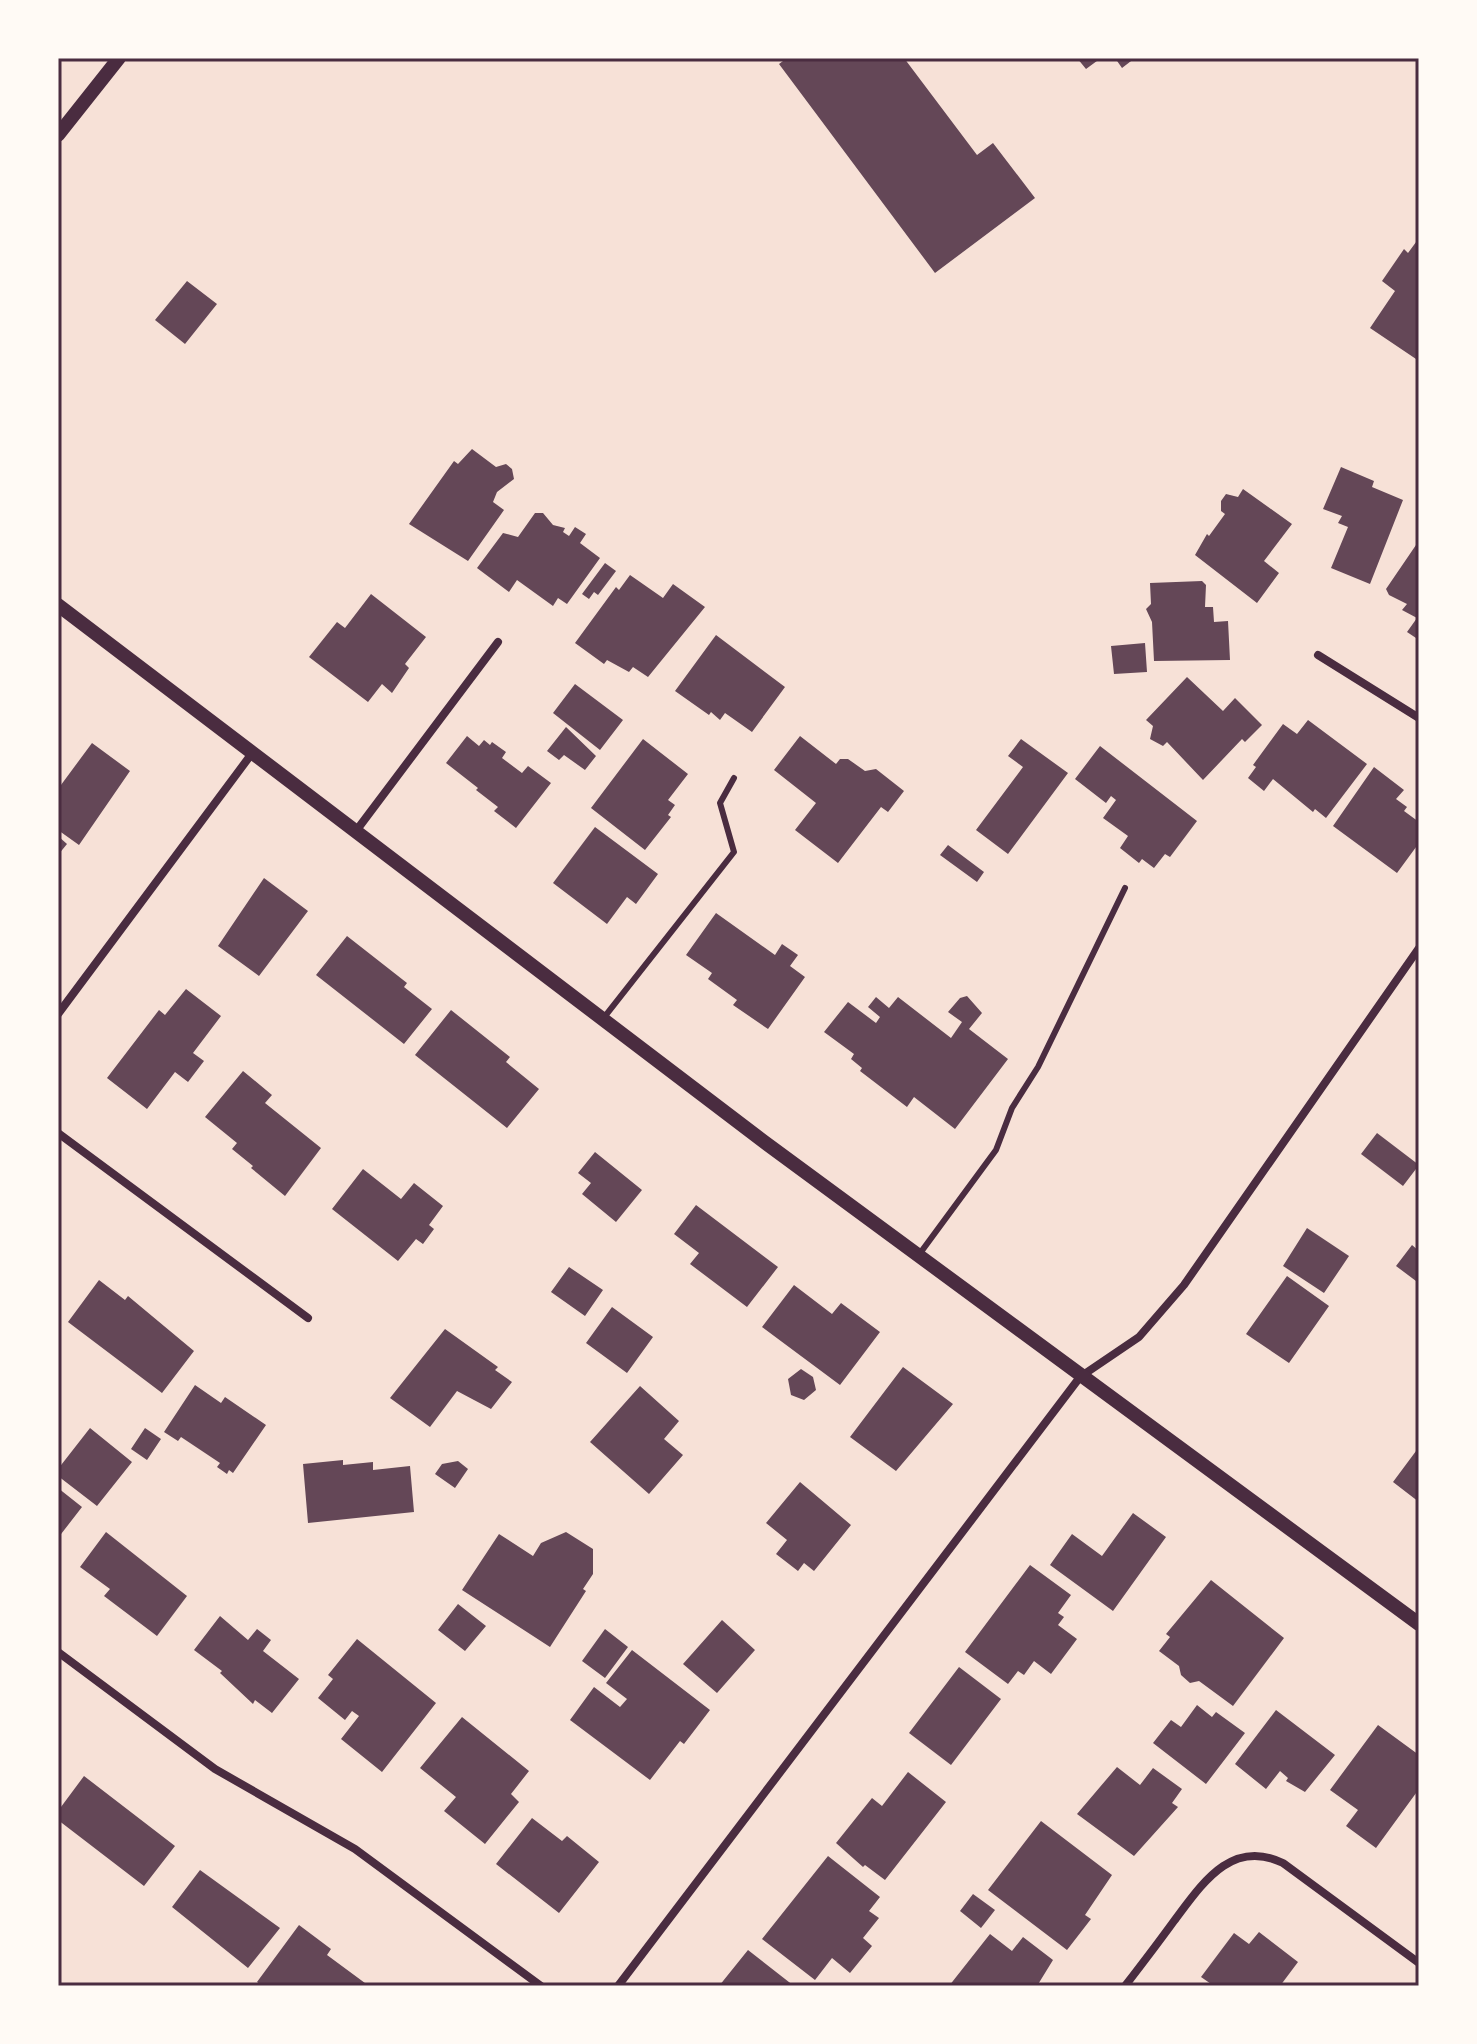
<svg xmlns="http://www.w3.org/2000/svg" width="1477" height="2044" font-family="'Nunito Sans',sans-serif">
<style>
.building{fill:#644757}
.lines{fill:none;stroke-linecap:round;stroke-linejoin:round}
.service{stroke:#4a2c40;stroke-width:6}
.minor{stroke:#4a2c40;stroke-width:8}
.tertiary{stroke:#4a2c40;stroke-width:14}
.neatline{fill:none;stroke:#4a2c40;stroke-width:3}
</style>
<rect width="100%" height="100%" fill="#f7e1d7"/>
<path class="building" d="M787,58H904L977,155L993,143L1035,198L935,273L779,64Z
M1077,58H1101L1086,69Z
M1115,58H1135L1122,68Z
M1419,238V359H1416L1370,328L1395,291L1382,281L1404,249L1408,253Z
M187,281L217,304L185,344L155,320Z
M472,449L496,467L506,464L512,469L514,479L497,492L493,502L504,510L468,561L409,524L454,461L458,464Z
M1341,467L1374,481L1372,487L1403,500L1370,584L1331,568L1348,527L1338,523L1342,516L1323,509Z
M1243,489L1292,524L1264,561L1279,573L1257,603L1195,555L1207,534L1209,536L1225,514L1221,511V501L1226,494L1238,497Z
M535,513H543L553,525L565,528L563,532L569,536L575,527L586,534L580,543L600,558L567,604L558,598L553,606L517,580L509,592L477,568L503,533L518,537Z
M1416,545L1419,547V640L1407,632L1417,618L1402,610L1407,604L1389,595L1386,589Z
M605,563L616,571L598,595L594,592L589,599L582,594Z
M630,575L663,598L673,584L705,607L648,677L633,667L629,672L607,660L604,664L575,643L616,587L619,590Z
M1202,581L1206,585L1205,607H1213L1214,622L1228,621L1230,660L1154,661L1152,622L1146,609L1151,604L1150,583Z
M371,594L426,637L405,664L409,668L392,693L382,684L368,702L309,657L337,622L345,628Z
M716,635L785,687L752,732L725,713L720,720L711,712L709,715L675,691Z
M1145,643L1147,672L1114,674L1111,646Z
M1187,677L1223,711L1235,698L1262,725L1245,742L1242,739L1203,780L1167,742L1163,746L1150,739L1153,726L1146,720Z
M575,684L623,720L600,750L553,713Z
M1308,720L1367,764L1326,818L1315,809L1313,812L1273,779L1264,791L1248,778L1256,767L1253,765L1283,724L1297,734Z
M566,727L596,756L585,770L564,755L559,760L547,751Z
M467,736L479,746L484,740L490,745L492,742L506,752L502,758L522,773L528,766L551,783L516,828L494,811L498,807L476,790L478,788L446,763Z
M800,736L836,764L840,759H848L865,771L876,769L904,791L888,812L881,807L838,863L795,830L816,803L774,770Z
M643,739L688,774L668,800L675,805L668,815L671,817L645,850L591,808Z
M1021,739L1068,773L1008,854L976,830L1023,767L1008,756Z
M92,743L130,771L79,845L58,830V789Z
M1100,746L1197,821L1170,857L1165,854L1154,868L1142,859L1139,863L1120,848L1128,836L1103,818L1116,800L1111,796L1106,803L1075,779Z
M1374,767L1404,790L1396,799L1407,807L1404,811L1419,822V843L1397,873L1333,826Z
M595,827L658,874L636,904L627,897L607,924L553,883Z
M58,836L67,844L58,855Z
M948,845L984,872L977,882L940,855Z
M264,878L308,911L259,976L218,946Z
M716,913L775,955L782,944L798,955L790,966L805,977L768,1029L733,1005L737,1000L708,979L712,973L686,955Z
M347,936L407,983L404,987L432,1009L404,1044L316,975Z
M186,989L221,1016L193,1053L204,1061L188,1082L175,1072L147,1109L107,1078L159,1010L165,1015Z
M967,996L982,1013L969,1029L1008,1059L955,1129L914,1097L907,1107L860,1071L862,1068L851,1059L854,1054L824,1032L848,1002L876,1023L880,1017L868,1007L876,997L889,1008L898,997L951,1038L962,1022L948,1012L960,998Z
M451,1010L510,1057L506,1062L539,1089L507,1128L415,1055Z
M243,1071L272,1095L265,1103L321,1148L285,1196L251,1168L253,1166L232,1149L237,1143L205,1117Z
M1377,1133L1419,1165L1403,1186L1361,1154Z
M595,1152L642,1190L616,1222L582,1194L591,1183L578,1173Z
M363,1169L401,1199L414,1183L443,1206L429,1225L434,1229L423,1244L416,1239L398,1261L332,1209Z
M696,1205L778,1267L747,1307L690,1264L699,1253L674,1234Z
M1307,1228L1349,1256L1324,1293L1283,1266Z
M1412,1245L1419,1251L1416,1281L1396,1266Z
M569,1267L603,1290L585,1316L551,1292Z
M1287,1276L1329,1306L1289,1363L1246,1334Z
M99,1280L125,1300L128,1296L194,1351L162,1393L68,1322Z
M794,1285L832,1314L841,1303L880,1332L840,1385L762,1327Z
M612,1307L653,1337L627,1373L586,1343Z
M445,1329L498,1367L495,1370L512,1382L491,1409L457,1391L430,1427L390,1398Z
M903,1367L953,1404L896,1471L850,1437Z
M801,1369L813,1377L816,1390L804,1400L791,1395L788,1379Z
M195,1385L221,1403L225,1397L266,1425L233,1473L229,1470L227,1474L217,1467L220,1463L181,1437L178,1441L164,1432Z
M640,1386L679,1421L664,1439L683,1455L649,1494L590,1442Z
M90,1428L132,1462L97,1506L58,1476V1469Z
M145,1428L161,1439L147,1460L131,1449Z
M1419,1447V1502L1393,1482Z
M343,1460V1465L373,1462V1470L410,1466L414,1512L308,1523L303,1464Z
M458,1461L468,1469L455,1488L435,1474L442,1464Z
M800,1482L851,1525L814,1571L804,1563L798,1571L776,1554L787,1540L766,1523Z
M58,1488L82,1507L58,1538Z
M1133,1513L1166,1537L1113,1611L1050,1565L1072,1534L1102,1556Z
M106,1532L187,1596L157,1636L104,1596L110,1589L80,1567Z
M566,1532L593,1549V1574L583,1589L586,1591L550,1647L462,1590L499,1534L533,1556L541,1543Z
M1030,1565L1071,1595L1058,1613L1064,1617L1058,1625L1077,1639L1051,1674L1034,1661L1024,1675L1018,1671L1008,1684L965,1652Z
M1211,1580L1284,1638L1233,1706L1199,1681L1190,1683L1181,1675L1179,1666L1159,1651L1170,1637L1166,1634Z
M458,1604L486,1626L465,1651L438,1630Z
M220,1616L248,1640L257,1629L271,1640L263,1651L299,1679L272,1713L255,1700L253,1704L220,1673L222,1671L194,1650Z
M722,1620L755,1650L717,1693L683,1664Z
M605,1629L628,1647L605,1678L582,1661Z
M357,1639L436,1703L382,1772L341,1739L359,1716L352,1711L345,1720L318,1698L333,1679L328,1675Z
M632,1650L710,1710L684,1744L680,1741L650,1780L570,1720L594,1687L620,1707L627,1699L606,1683Z
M959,1667L1001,1699L951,1765L909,1733Z
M1197,1705L1212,1717L1216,1712L1245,1733L1206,1784L1153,1743L1171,1720L1181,1727Z
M1276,1710L1335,1755L1305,1792L1286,1781L1288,1778L1280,1771L1266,1789L1235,1764Z
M462,1717L529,1771L511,1794L519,1802L485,1844L444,1811L456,1797L420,1768Z
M1378,1725L1419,1755V1789L1376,1848L1346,1826L1358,1810L1330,1790Z
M1117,1767L1140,1785L1153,1768L1182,1789L1172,1803L1178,1807L1134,1856L1077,1814Z
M908,1772L946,1802L885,1880L865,1865L863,1867L836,1843L872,1798L882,1806Z
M84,1776L175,1846L144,1886L58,1820V1811Z
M532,1818L562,1841L567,1836L599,1862L559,1913L496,1864Z
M1041,1821L1112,1875L1085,1915L1091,1919L1067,1950L988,1890Z
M828,1856L880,1897L869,1911L879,1918L863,1938L872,1946L850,1973L832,1958L815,1980L762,1939Z
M200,1870L280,1928L248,1968L172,1907Z
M973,1894L995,1910L981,1928L960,1911Z
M299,1925L331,1949L327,1955L369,1986H262L257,1982Z
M1259,1932L1298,1962L1280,1986H1214L1201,1977L1234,1933L1249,1944Z
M990,1934L1012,1951L1023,1937L1053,1960L1037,1986H949Z
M748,1950L794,1986H719Z"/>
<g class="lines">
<path class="service" d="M602,1020L734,852L720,803L734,778
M918,1256L996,1150L1012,1108L1038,1067L1125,888"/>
<path class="minor" d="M1318,655L1419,718
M356,831L498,642
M58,1014L253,752
M58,1133L308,1318
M58,1652L215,1769L355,1849L541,1986
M618,1986L1080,1377L1139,1337L1184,1285L1419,948
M1125,1986C1142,1964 1158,1943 1174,1921C1202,1884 1231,1838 1283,1863L1419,1963"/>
<path class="tertiary" d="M58,135L119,58
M58,605L763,1141L1419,1624"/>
</g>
<rect width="1477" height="2044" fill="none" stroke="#fffaf5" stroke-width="120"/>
<rect x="60" y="60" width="1357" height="1924" class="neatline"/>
</svg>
